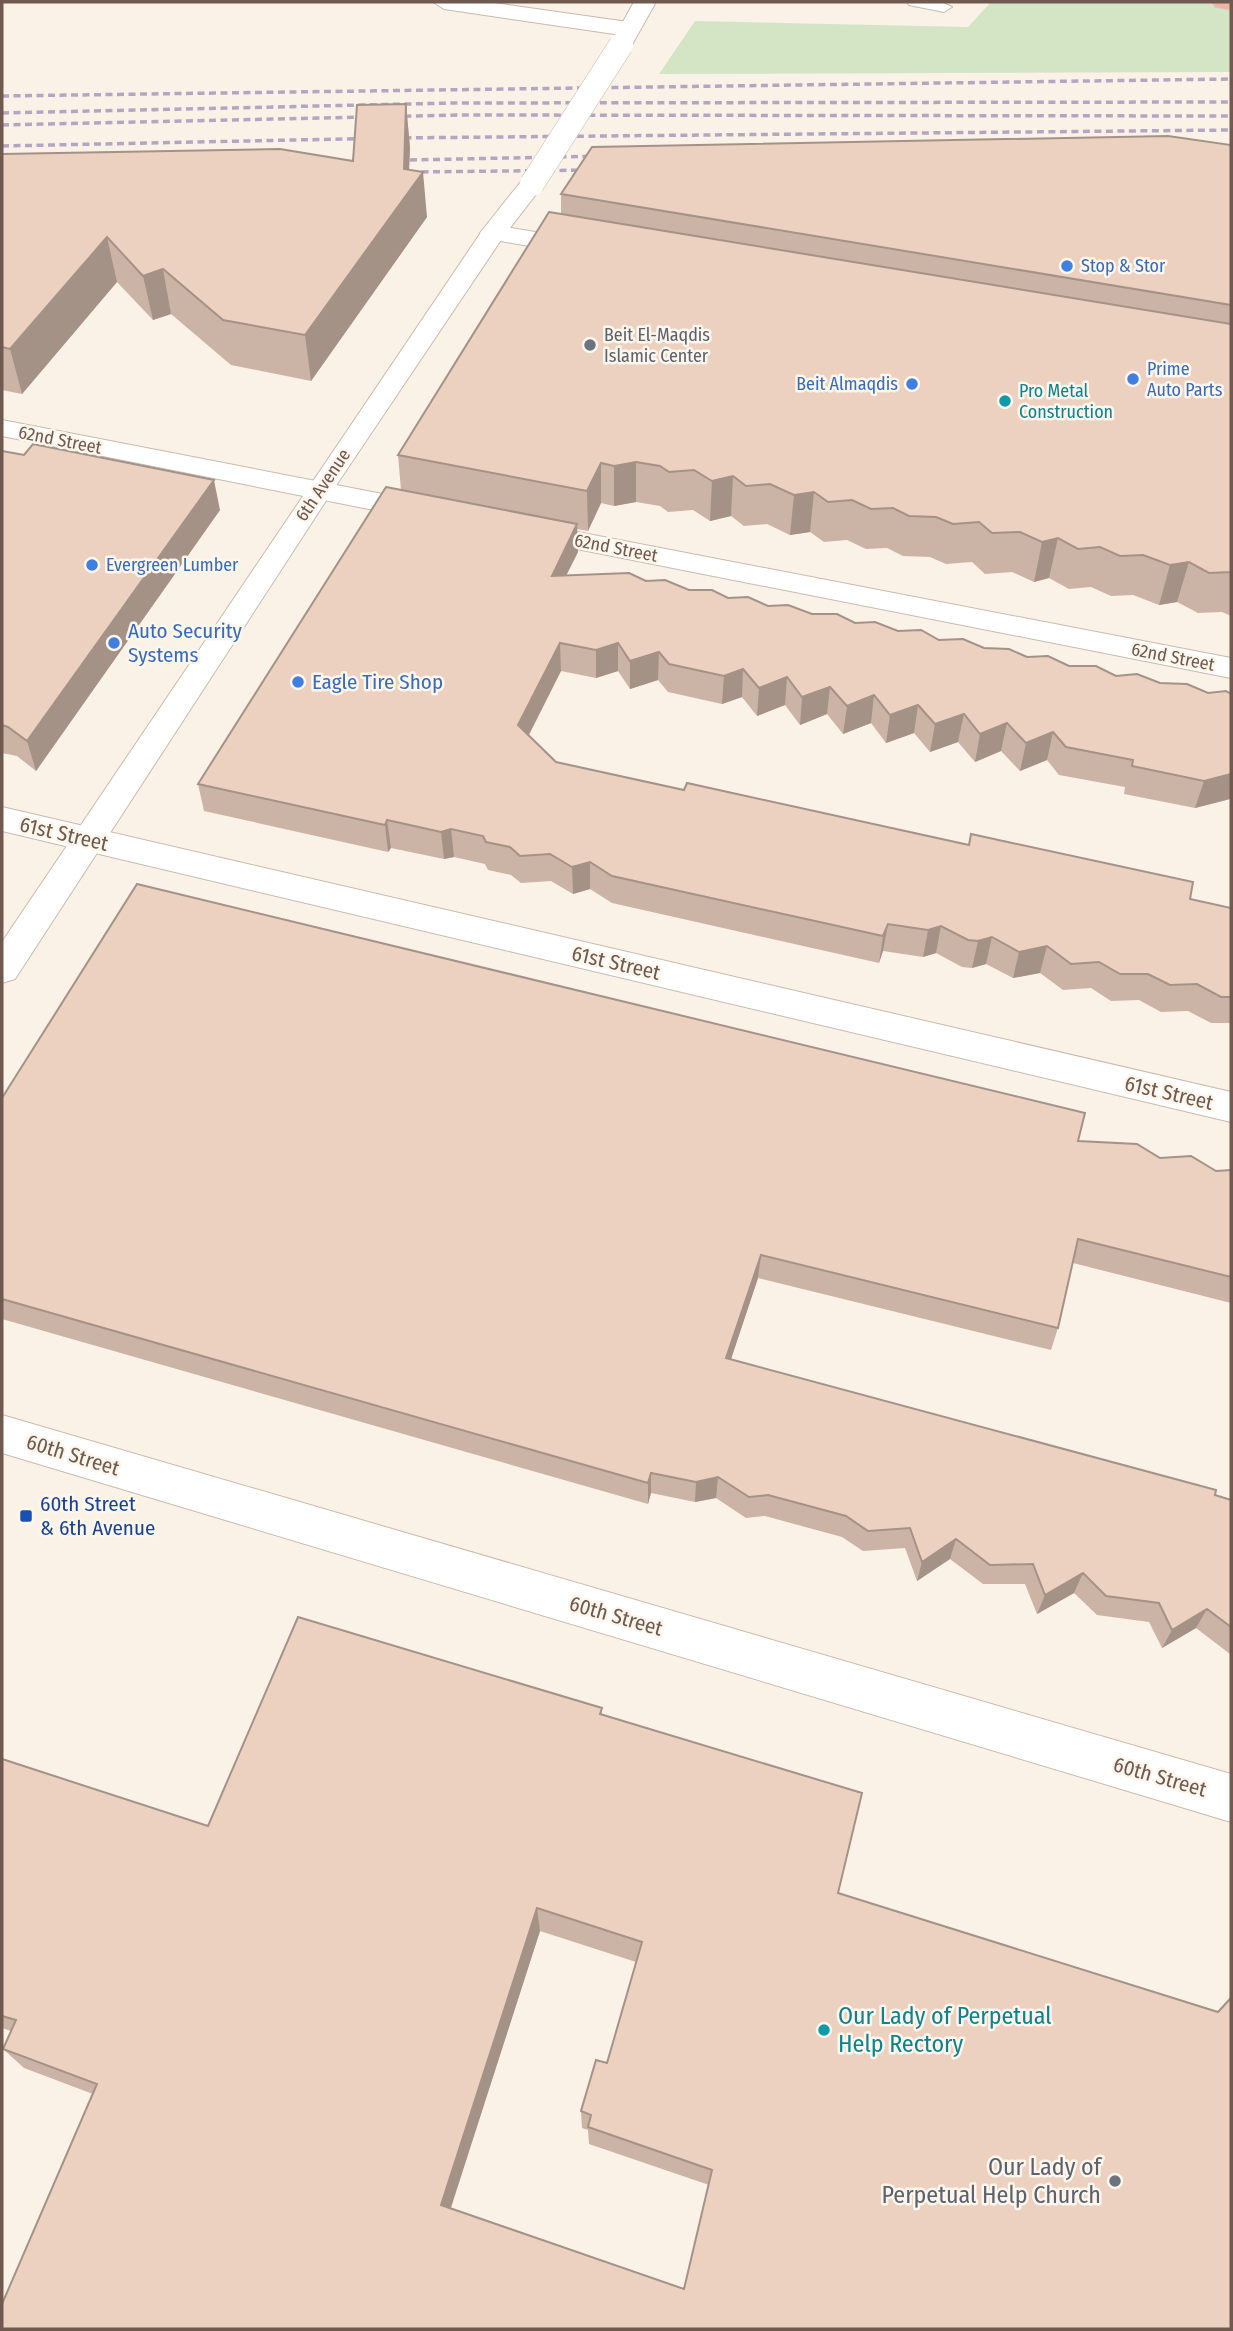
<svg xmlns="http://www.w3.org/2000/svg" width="1233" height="2331" font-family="'Fira Sans Condensed',sans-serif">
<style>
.green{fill:#d4e5c6}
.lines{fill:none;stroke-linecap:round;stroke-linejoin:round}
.service-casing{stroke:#cab9ae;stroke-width:2}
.minor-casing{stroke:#cab9ae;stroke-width:2}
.secondary-casing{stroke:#ccbaac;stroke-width:2}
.motorway-casing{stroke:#d7d1cd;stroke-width:2}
.service{fill:#fff;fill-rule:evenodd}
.minor{fill:#fff;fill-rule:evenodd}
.secondary{fill:#fff;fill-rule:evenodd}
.motorway{fill:#edb5a4;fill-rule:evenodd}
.rail{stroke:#b4a6c2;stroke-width:3.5;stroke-dasharray:7 4.5;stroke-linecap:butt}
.secondary-bridge-casing{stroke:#ccbaac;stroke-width:25;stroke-linecap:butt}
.secondary-bridge{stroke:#fff;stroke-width:24}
.wall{fill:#cbb4a6;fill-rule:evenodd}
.shaded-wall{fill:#a59287}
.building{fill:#ecd1c1;stroke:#a59287;stroke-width:2;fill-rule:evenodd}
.shop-dot{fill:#3f7fe0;stroke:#fdf6ec;stroke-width:2.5}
.worship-dot{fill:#6b7280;stroke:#fdf6ec;stroke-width:2.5}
.culture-dot{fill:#0f9aa8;stroke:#fdf6ec;stroke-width:2.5}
.transit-dot{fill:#1a4fb4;stroke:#fdf6ec;stroke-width:2.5}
.labels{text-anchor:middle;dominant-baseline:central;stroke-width:5;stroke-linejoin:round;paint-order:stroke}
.far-shop-label{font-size:18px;fill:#366cbe;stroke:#fdf6ec;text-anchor:start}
.far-worship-label{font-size:18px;fill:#5b616d;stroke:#fdf6ec;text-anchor:start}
.far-culture-label{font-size:18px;fill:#0d838f;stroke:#fdf6ec;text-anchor:start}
.far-street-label{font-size:18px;fill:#70594e;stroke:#fdf6ec}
.shop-label{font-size:21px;fill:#366cbe;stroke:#fdf6ec;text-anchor:start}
.street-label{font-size:21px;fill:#70594e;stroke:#fdf6ec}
.transit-label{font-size:21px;fill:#164399;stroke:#fdf6ec;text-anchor:start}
.near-culture-label{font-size:24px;fill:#0d838f;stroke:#fdf6ec;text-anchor:start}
.near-worship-label{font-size:24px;fill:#5b616d;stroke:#fdf6ec;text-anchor:end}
</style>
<rect width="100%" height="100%" fill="#faf2e6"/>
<path class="green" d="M991,2H1231V72L659,74L695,21L968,27Z"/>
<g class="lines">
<g class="service-casing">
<path id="service" d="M907,2H941L952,7L944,12L909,5Z"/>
</g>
<g class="minor-casing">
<path id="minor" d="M433,2H487L628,22L639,29L628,36L444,9Z
M493,225L584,240L593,243L597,248L593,253L584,256L484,238L480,233L484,228Z
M2,420L429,503L439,506L444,512L439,518L429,521L2,436Z
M526,522L1231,658V678L516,537L511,531L516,525Z
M2,807L1231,1092V1122L2,831Z"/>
</g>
<g class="secondary-casing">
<path id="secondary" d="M634,2H656L629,50H613L610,45Z
M532,177L541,179L544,184L503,237L333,490L15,979L2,983V942L484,228L523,179Z
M2,1415L1231,1774V1822L2,1453Z"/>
</g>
<g class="motorway-casing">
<path id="motorway" d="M1212,2H1231V10L1215,7Z"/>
</g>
<use href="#service" class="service"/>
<use href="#minor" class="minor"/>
<use href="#secondary" class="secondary"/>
<use href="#motorway" class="motorway"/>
<path class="rail" d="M2,96L1231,79
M2,113L453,103L1231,102
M2,125L461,115L1231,116
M2,146L392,138L1231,130
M410,160L606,156
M410,172L595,170"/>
<g class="secondary-bridge-casing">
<path id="secondary-bridge" d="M532,184L621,45"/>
</g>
<use href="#secondary-bridge" class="secondary-bridge"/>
</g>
<path class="wall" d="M406,104L410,148L409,170L427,217L311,381L231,365L171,314L153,320L117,282L22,394L2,390V154L353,161Z
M1231,145V616L1222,612L1198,613L1177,602L1159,605L1133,595L1111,596L1091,587L1069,589L1049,578L1034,582L1012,572L985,574L972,562L946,564L930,557L903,556L887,548L866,549L847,540L824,542L810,532L790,535L767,524L744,526L731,516L710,521L693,510L668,512L660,506L636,502L614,506L601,503L588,531L577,529L578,552L566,575L646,581L984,648L1116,676L1208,693L1231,694V801L1230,799L1195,808L1124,794L1125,787L1059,775L1047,760L1020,771L1001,751L975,762L958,742L930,752L914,733L886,743L871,723L843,734L827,714L800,725L785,705L757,716L742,697L722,704L668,692L658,680L630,689L618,671L596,678L561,671L529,735L556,762L1231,908V1023H1211L1188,1011L1161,1012L1139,1000L1111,1001L1091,988L1063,990L1040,973L1013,978L986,964L972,968L962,967L936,953L923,957L883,951L879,963L612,903L590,889L573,894L551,881L521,883L511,875L488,870L485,864L454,857L444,859L391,848L388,852L204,811L198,784L401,490L398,455L561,214V194Z
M2,451L220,510L36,771L17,756L2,753Z
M2,1098L1078,1141L1216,1171L1231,1170V1303L1073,1263L1058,1328L1051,1350L758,1278L731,1359L1231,1500V1654H1230L1196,1628L1162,1648L1149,1622L1097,1615L1074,1593L1037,1614L1025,1584H983L950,1559L917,1581L905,1548L863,1551L842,1537L765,1516L746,1518L716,1498L695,1502L651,1493L648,1504L2,1319Z
M602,1708V1715L838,1893L1217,2012L1231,1996V2329H2L93,2094L24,2068L3,2049L11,2031L2,2028V1759L208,1826ZM540,1931L636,1962L607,2063L581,2111L582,2128L588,2130L589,2144L709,2185L684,2289L450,2209Z"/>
<path class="shaded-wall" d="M406,104L410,148L408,193L423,172L427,217L311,381L305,335L404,169Z
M107,237L117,282L22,394L10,349Z
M163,269L171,314L153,320L143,276Z
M636,462V502L614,506V466Z
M601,463V503L588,531L587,491Z
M733,476L731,516L710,521L712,481Z
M214,480L220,510L36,771L27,741Z
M814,492L810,532L790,535L794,495Z
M577,524L578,552L552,604V576Z
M1058,538L1049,578L1034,582L1042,542Z
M1189,562L1177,602L1159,605L1170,565Z
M560,643L561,671L520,752L518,725Z
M618,643V671L596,678V650Z
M659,652L658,680L630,689V661Z
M743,669L742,697L722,704L724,676Z
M787,677L785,705L757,716L759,688Z
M830,687L827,714L800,725L802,697Z
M874,695L871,723L843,734L847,706Z
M918,705L914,733L886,743L890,715Z
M964,714L958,742L930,752L935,724Z
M1007,723L1001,751L975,762L980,734Z
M1053,732L1047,760L1020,771L1026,743Z
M1231,774V794L1230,799L1195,808L1204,781Z
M387,820L391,848L388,852L385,825Z
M451,829L454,857L444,859L441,832Z
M590,862V889L573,894L572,867Z
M888,924L883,951L879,963L883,936Z
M941,926L936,953L923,957L928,930Z
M992,937L986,964L972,968L978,941Z
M1047,946L1040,973L1013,978L1019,952Z
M761,1255L758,1278L724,1380L726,1358Z
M651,1473V1493L648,1504V1483Z
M718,1477L716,1498L695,1502L696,1482Z
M956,1539L950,1559L917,1581L922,1562Z
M1083,1573L1074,1593L1037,1614L1045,1595Z
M1207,1609L1196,1628L1162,1648L1172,1630Z
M537,1908L540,1931L447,2220L441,2205Z"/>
<path class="building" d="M406,104L404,169L423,172L305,335L223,320L163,269L143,276L107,237L10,349L2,347V154L280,149L353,161L357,105Z
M1168,136L1231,145V305L561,194L592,147Z
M549,212L1231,324V572L1209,573L1189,562L1170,565L1143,555L1120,556L1100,547L1078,549L1058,538L1042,542L1020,532L992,533L979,522L953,524L936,517L909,516L893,508L871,509L852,500L828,502L814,492L794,495L770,484L746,486L733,476L712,481L694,470L669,472L660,466L636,462L614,466L601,463L587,491L398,455Z
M33,444L214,480L27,741L8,727L2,725V451L24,455Z
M386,487L577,524L552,576L629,573L646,581L665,580L689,590H712L728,598L748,597L768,606L788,605L812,614H837L855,623L875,622L898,631L921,630L939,640L963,639L984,648L1009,649L1027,657L1048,656L1069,666H1096L1116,676L1137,674L1160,683L1187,684L1208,693L1226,691L1231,694V774L1204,781L1132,766L1133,760L1066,747L1053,732L1026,743L1007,723L980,734L964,714L935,724L918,705L890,715L874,695L847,706L830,687L802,697L787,677L759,688L743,669L724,676L669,664L659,652L630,661L618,643L596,650L560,643L518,725L556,762L684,790L687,783L969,845L971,834L1193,882L1190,899L1231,908V997H1221L1197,984L1170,985L1148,974H1120L1099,962L1071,964L1047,946L1019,952L992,937L978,941L968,940L941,926L928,930L888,924L883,936L612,876L590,862L572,867L550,854L520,856L510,847L486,842L483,836L451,829L441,832L387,820L385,825L198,784Z
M137,884L1085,1113L1078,1141L1137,1144L1160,1158L1191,1156L1216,1171L1231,1170V1277L1078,1239L1058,1328L761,1255L726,1358L1216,1490L1215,1495L1231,1500V1627L1207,1609L1172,1630L1159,1603L1106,1596L1083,1573L1045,1595L1033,1564L990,1565L956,1539L922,1562L910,1528L868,1531L846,1516L768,1495L749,1497L718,1477L696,1482L651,1473L648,1483L2,1299V1098Z
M298,1617L602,1708L600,1714L862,1793L838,1893L1218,2012L1231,1998V2329H2V2304L97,2084L3,2049L16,2020L2,2016V1759L208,1826ZM537,1908L642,1942L607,2063L596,2060L581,2111L591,2115L588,2127L712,2170L684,2289L441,2205Z"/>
<g class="shop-dot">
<circle cx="1067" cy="266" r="7"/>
<circle cx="1133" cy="379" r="7"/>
<circle cx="912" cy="384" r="7"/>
<circle cx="92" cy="565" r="7"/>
<circle cx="114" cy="643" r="7"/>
<circle cx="298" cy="682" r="7"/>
</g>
<g class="worship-dot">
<circle cx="590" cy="345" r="7"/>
<circle cx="1115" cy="2181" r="7"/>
</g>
<g class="culture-dot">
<circle cx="1005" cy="401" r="7"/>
<circle cx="824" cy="2030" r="7"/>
</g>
<rect class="transit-dot" x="19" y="1509" width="14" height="14" rx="3.5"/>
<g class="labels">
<g class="far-shop-label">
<text x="1081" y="266">Stop &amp; Stor</text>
<text x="1147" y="369">Prime<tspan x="1147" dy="21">Auto Parts</tspan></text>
<text x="898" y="384" text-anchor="end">Beit Almaqdis</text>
<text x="106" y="565">Evergreen Lumber</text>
</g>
<g class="far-worship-label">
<text x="604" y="335">Beit El-Maqdis<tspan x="604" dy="21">Islamic Center</tspan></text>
</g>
<g class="far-culture-label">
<text x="1019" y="391">Pro Metal<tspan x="1019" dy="21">Construction</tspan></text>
</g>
<g class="far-street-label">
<text transform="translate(60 440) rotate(11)">62nd Street</text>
<text transform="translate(323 485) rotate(-56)">6th Avenue</text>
<text transform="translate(616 548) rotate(11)">62nd Street</text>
<text transform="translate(1173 657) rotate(11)">62nd Street</text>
</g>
<g class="shop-label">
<text x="128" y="631">Auto Security<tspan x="128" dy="24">Systems</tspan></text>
<text x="312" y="682">Eagle Tire Shop</text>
</g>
<g class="street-label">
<text transform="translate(64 834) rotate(13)">61st Street</text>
<text transform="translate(616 963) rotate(13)">61st Street</text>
<text transform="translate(1169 1093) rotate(13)">61st Street</text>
<text transform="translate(73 1455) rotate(17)">60th Street</text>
<text transform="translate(616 1616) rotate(16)">60th Street</text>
<text transform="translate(1160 1777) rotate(16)">60th Street</text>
</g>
<g class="transit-label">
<text x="40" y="1504">60th Street<tspan x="40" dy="24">&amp; 6th Avenue</tspan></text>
</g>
<g class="near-culture-label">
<text x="838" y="2016">Our Lady of Perpetual<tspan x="838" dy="28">Help Rectory</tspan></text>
</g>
<g class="near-worship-label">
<text x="1101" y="2167">Our Lady of<tspan x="1101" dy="28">Perpetual Help Church</tspan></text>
</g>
</g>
<rect width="1233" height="2331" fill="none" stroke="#70594e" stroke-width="7"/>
</svg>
